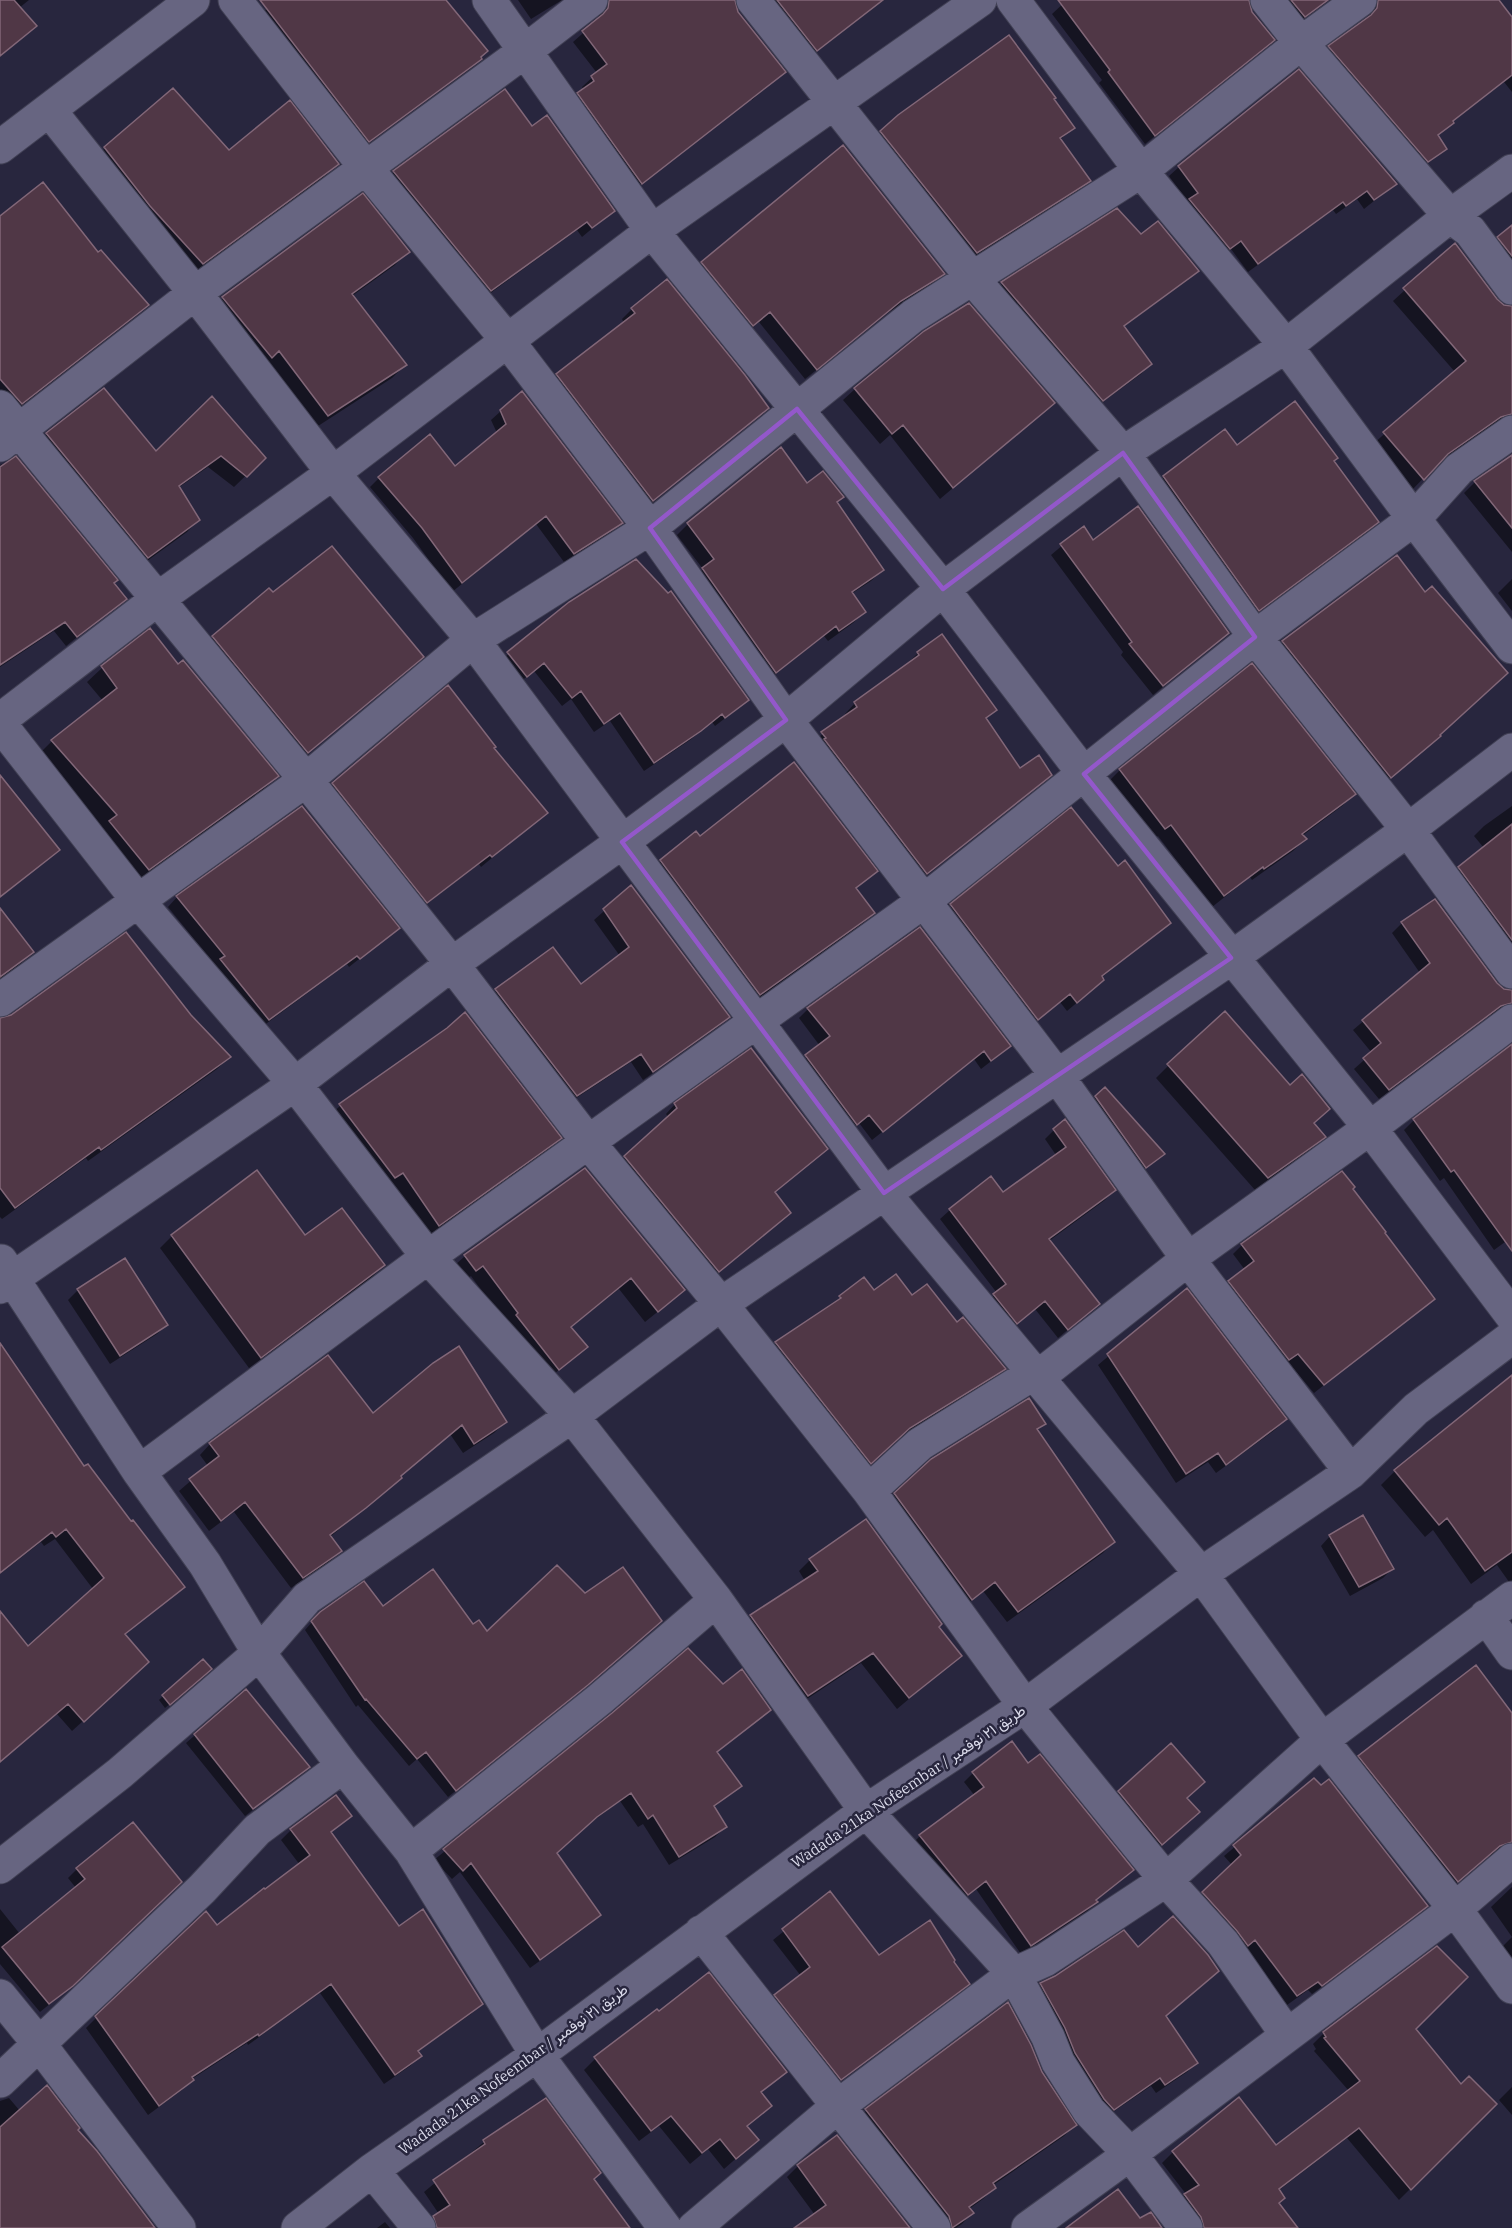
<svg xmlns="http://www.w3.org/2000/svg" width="1512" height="2228" font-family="'IBM Plex Serif',Vazirmatn,serif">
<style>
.shadow{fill:#0007}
.building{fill:#503746;stroke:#826778;stroke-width:1.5}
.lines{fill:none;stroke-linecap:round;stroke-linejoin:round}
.minor-casing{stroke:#414054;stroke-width:35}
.minor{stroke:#676581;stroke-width:33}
.marked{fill:none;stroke:#9358ca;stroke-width:4.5;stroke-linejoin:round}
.labels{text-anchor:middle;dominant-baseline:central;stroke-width:5;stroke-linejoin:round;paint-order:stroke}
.street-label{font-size:15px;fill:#dbdbeb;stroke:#28263e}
</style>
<rect width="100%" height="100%" fill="#28263e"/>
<path class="shadow" d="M0,0H29L19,8L35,26L0,57Z
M278,0H444L480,59L471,68L359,150L257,17Z
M518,0H562L531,19Z
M597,0H733L737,12L784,72L752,100L751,99L631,192L569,104L584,90L582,87L597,73L573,42L599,19L600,9Z
M760,0H884L807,59Z
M1067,0H1247L1263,49L1145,144L1099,83L1102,80L1052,14Z
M1274,0H1329L1294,25Z
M1367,0H1494L1512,19V92L1504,82L1452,122L1437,136L1445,148L1418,170L1320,57L1368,19L1370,9Z
M504,91L532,129L613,211L582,237L577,230L481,300L385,182L394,172Z
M1052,99L1073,127L1060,140L1089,180L1078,191L965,263L870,143L881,132Z
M105,148L229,152L337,164L324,177L190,275L93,161Z
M1179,167L1395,184L1364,209L1357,199L1336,214L1333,210L1248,272L1231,249L1220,257L1180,210L1188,202L1169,176Z
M362,195L408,251L395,265L352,296L405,365L392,378L315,428L209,311L223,298Z
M1117,210L1140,236L1197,271L1188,280L1123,327L1150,364L1141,374L1093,409L992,293L1002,284Z
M0,218L98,254L147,305L136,316L11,414L0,403Z
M1512,228V282L1487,249Z
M1454,245L1496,301L1504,307L1512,308V429L1499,424L1489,427L1438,463L1412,490L1373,444L1455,372L1393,301Z
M702,263L943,273L932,284L889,312L805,379L759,322L742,335L692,274Z
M632,309L767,408L642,511L547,386L557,375L624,323L622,319Z
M855,389L1053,403L940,499L890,435L880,444L843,400Z
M104,390L156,453L264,458L234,487L208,467L178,488L198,520L187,532L136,569L35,446L47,434Z
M501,411L621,523L611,532L564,562L536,524L452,592L413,538L370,487L379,478L455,468L497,433L491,420Z
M1225,431L1237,447L1332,461L1377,522L1366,533L1248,620L1153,488L1164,477Z
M1512,457V552L1464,493L1475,482Z
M16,458L125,599L66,646L54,631L0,667V465Z
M807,485L836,503L882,570L871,581L851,594L864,612L853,623L828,641L824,636L764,683L692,580L703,569L677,535L688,524Z
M1083,528L1093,542L1227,633L1153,695L1121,655L1123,652L1051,555Z
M1512,579V611L1498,593Z
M569,603L737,709L715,726L712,722L690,740L644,771L610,721L594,732L571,699L562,706L534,671L516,685L498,663Z
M150,631L178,666L277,776L263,790L134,883L38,755L52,741L103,701L87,682L102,668Z
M213,637L411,667L297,763L202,647Z
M1283,642L1439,736L1380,786L1273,651Z
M918,653L995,710L985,720L1020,770L1050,775L916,884L812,743L846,715L845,714L855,703L907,664Z
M493,749L546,813L481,867L479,864L416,912L322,794L333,784Z
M1120,770L1354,794L1342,806L1302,836L1305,839L1293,851L1252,880L1250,877L1212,907L1158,836L1152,840L1108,782Z
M0,796L58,850L0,897Z
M1512,806V963L1449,878L1484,848L1474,836L1484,826Z
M1071,810L1117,868L1169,923L1101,978L1093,989L1067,1011L1060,1002L1028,1028L942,915Z
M699,838L876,871L855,890L873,913L862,924L749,1005L650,872L661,861Z
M631,887L728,1017L719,1026L643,1080L631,1062L567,1104L487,1000L496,991L553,949L581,986L620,956L594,920Z
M177,897L398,928L349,967L347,964L259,1029L212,970L216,966L168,907Z
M0,911L32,952L20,964L0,979Z
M1402,923L1503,990L1512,992V1016L1498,1012L1489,1016L1379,1099L1354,1069L1372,1053L1353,1030L1420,973L1392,933Z
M920,929L999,1055L981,1069L974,1059L872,1140L859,1123L847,1133L797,1066L820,1046L799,1018L808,1009Z
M465,1014L560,1138L549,1149L428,1236L392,1183L383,1188L329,1116L340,1106Z
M190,1016L229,1057L217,1069L88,1161L86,1158L2,1219L0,1217V1020Z
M1512,1046V1237L1494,1250L1444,1178L1440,1181L1404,1130L1414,1120Z
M1169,1065L1313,1124L1324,1137L1311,1149L1255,1190L1156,1078Z
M1105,1089L1163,1154L1136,1176L1086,1107Z
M675,1104L773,1193L789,1213L709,1280L616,1166L669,1118L666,1114Z
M1054,1130L1114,1190L1105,1200L1049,1241L1098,1304L1058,1338L1035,1309L1007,1332L984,1305L997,1293L940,1219L950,1210L1003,1194L1056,1155L1045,1139Z
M585,1170L671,1301L645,1322L619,1289L570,1328L586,1347L547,1380L471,1276L464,1281L453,1267L465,1256Z
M257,1172L305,1238L383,1265L372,1277L249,1368L160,1248L172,1236Z
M1351,1189L1433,1298L1314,1393L1288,1362L1279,1368L1220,1291L1245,1270L1233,1254L1242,1245Z
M864,1279L874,1292L911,1297L956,1324L1004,1368L994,1378L899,1437L861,1472L767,1353L776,1343L831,1306Z
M78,1290L166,1325L157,1334L110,1364L68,1300Z
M1187,1290L1285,1419L1276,1429L1216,1473L1208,1462L1176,1483L1098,1365Z
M0,1346L84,1468L183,1587L124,1635L136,1673L72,1731L57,1714L0,1762V1613L28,1648L93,1589L55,1539L44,1546L41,1542L0,1574Z
M1512,1377V1586L1497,1565L1471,1584L1433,1530L1425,1537L1381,1485L1395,1471Z
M372,1416L505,1422L494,1433L463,1453L450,1434L399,1477L389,1488L330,1537L340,1551L329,1562L291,1588L234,1512L209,1531L179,1491L208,1466L200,1455L210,1444Z
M1044,1424L1037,1431L1113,1542L1103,1553L1007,1622L983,1591L960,1610L884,1505L932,1460Z
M1330,1536L1392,1569L1383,1578L1350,1596L1321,1546Z
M810,1560L937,1627L960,1656L897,1709L861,1663L795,1707L740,1627L751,1616L805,1581L799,1571Z
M383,1608L472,1626L578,1692L448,1797L417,1759L409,1766L358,1705L356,1707L305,1630L312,1622Z
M206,1673L165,1708L159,1700L163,1696Z
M723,1686L769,1710L716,1753L740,1786L713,1808L725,1827L715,1837L669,1865L643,1824L638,1827L620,1801L585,1827L556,1854L599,1915L589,1925L530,1968L460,1872L452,1879L434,1860L613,1714Z
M246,1691L308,1767L245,1816L186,1743Z
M1512,1715V1860L1495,1854L1485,1858L1444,1894L1346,1770L1359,1757Z
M1028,1765L1132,1870L1095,1901L1096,1902L1087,1911L1021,1954L976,1889L958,1903L911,1845L920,1836L975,1796L964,1782L973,1773Z
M1314,1780L1426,1905L1417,1915L1312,1994L1308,1990L1287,2005L1245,1949L1194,1902L1232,1865L1224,1856Z
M1119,1792L1185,1798L1188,1821L1152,1853L1110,1801Z
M350,1816L330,1833L399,1928L481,2003L471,2014L417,2052L420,2056L410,2066L384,2084L320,1993L248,2045L247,2043L192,2079L182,2090L148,2115L86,2028L96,2018L300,1865L281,1840L291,1830Z
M133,1824L180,1882L62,1994L40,2012L0,1964V1909L20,1934L76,1888L68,1878L77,1869Z
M1512,1887V1974L1498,1951L1512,1937L1491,1907Z
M830,1894L879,1957L930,1922L967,1982L958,1992L831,2088L766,2005L801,1976L773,1940Z
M1041,1984L1164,2017L1196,2063L1187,2072L1156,2093L1151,2086L1104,2118L1032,1993Z
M1007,2004L1041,2073L1075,2125L1064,2136L992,2186L994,2188L983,2199L969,2209L972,2213L962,2224L956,2228H938L855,2122L866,2111Z
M1414,2029L1461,2086L1495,2104L1399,2200L1347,2138L1278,2191V2203L1296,2228H1212L1206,2220L1191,2228L1174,2206L1186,2194L1162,2163L1173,2152L1276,2147L1349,2091L1314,2051L1316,2049L1313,2044L1324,2033Z
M595,2059L785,2072L761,2093L770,2106L746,2127L757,2140L724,2169L708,2149L690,2164L659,2126L639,2141L584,2070Z
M1512,2087V2115L1499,2100Z
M9,2098L20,2111L76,2130L153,2228H0V2101Z
M545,2100L592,2180L628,2228H424L439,2214L424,2192L484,2142Z
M798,2166L908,2228H800L815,2215L787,2177Z
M385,2222L390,2228H377Z"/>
<path class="building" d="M0,0H14L37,26L0,56Z
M260,0H446L488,51L481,57L482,59L369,142Z
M609,0H735L738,12L786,72L642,184L577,93L594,81L591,76L607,64L582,31L603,14L608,8Z
M777,0H883L817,51Z
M1058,0H1249L1252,12L1275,40L1155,136L1108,72L1110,70Z
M1291,0H1328L1305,17Z
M1378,0H1499L1512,17V75L1453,121L1454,123L1438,135L1447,149L1428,162L1328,46L1371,15L1377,8Z
M1009,35L1056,98L1054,99L1075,128L1060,138L1091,181L977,253L880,131L898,115Z
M1299,69L1397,184L1374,200L1367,191L1346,206L1343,202L1258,264L1241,241L1230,249L1189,199L1198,193L1178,166Z
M173,88L229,150L290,100L339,164L203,264L150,206L104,147Z
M505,89L532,126L547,115L615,211L592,228L587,222L491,291L393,171Z
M843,145L945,274L901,301L817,370L770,312L753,326L701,262Z
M43,182L98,252L101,250L149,305L22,404L0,379V216Z
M363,193L410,252L352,294L407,365L328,416L279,351L272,358L222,297Z
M1117,208L1141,234L1158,221L1199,271L1124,326L1152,364L1103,401L1001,282Z
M1512,225V256L1497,237Z
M1455,243L1497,299L1504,305L1512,306V414L1501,417L1448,454L1424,480L1383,432L1466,361L1403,288Z
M667,279L745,375L769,408L653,501L556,374L635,313L631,308Z
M969,303L1055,403L953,488L903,425L892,434L854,388L924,331Z
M104,388L156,451L212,396L266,458L247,477L221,456L179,486L200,520L148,558L46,433Z
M522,391L623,523L574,554L546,516L462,583L422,528L378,477L430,434L455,466L506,424L500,410Z
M1295,401L1338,458L1334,461L1379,522L1259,611L1163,476L1225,429L1237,445Z
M781,447L807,483L823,471L844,497L837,502L884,570L852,592L866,612L839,631L836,626L776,673L702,568L714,559L687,523Z
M1512,455V528L1474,481Z
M16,456L118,580L114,583L127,599L77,637L65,622L0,665V467Z
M1138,506L1229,633L1163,686L1129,644L1132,642L1060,544L1084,526L1093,540Z
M332,546L424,657L308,753L212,636L269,588L273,592Z
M1397,555L1425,592L1432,586L1508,673L1440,735L1441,736L1391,778L1282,641Z
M636,559L668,593L671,591L749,700L725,718L722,714L701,731L654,763L620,713L604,724L581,691L572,698L544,663L527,677L507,652L569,602Z
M150,628L178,664L183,660L279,776L149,870L109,821L117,815L51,740L117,688L101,666Z
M942,634L997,710L986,718L1020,768L1039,755L1052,775L927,874L824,739L826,738L821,732L857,707L854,702L919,655L917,652Z
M1252,663L1356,794L1302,834L1307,839L1264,869L1263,867L1224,896L1171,825L1165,829L1119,769Z
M448,685L496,747L494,748L548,813L492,857L490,855L427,903L332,783Z
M794,762L878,871L856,888L875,913L760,995L660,860L696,831L700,836Z
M0,775L60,850L0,897Z
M302,806L400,928L360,959L357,956L269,1020L220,959L225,956L176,896Z
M1071,807L1118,866L1125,860L1171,923L1102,976L1104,980L1077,1003L1070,994L1038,1020L950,904Z
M1512,824V940L1458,867Z
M631,885L730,1017L653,1072L641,1054L577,1096L495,989L553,947L581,984L629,947L603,909Z
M1435,899L1497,983L1504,989L1512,990V1003L1501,1006L1389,1090L1363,1058L1381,1043L1362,1020L1430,963L1401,922Z
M0,908L34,952L0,977Z
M920,927L1011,1046L991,1061L984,1051L883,1132L869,1115L857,1125L805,1055L830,1036L807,1008Z
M126,932L191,1015L231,1057L101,1150L99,1147L15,1208L0,1188V1018L11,1015Z
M1225,1011L1290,1085L1302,1074L1330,1109L1314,1123L1326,1137L1268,1178L1167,1064Z
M465,1012L562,1138L439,1226L403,1173L395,1178L339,1104L447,1028Z
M1512,1044V1251L1454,1170L1451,1172L1413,1119Z
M751,1048L828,1149L775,1192L791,1213L719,1272L624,1156L677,1108L674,1103Z
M1105,1087L1165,1154L1146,1168L1095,1096Z
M1065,1119L1116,1190L1049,1239L1100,1304L1068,1330L1045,1301L1017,1324L993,1294L1006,1284L949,1209L991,1176L1003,1192L1066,1147L1053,1129Z
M585,1168L685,1290L658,1312L631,1278L571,1327L588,1347L559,1370L516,1315L518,1313L483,1266L476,1271L464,1255Z
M257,1170L305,1235L342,1208L385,1265L261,1358L171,1235Z
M1342,1171L1355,1187L1353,1189L1386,1232L1385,1233L1435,1299L1324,1385L1298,1354L1289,1360L1228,1281L1254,1261L1241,1244Z
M125,1258L168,1325L120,1356L77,1289Z
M896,1274L912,1295L927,1284L957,1322L963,1317L1006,1369L910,1428L871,1464L775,1342L841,1298L839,1296L864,1277L874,1290Z
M1187,1288L1287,1419L1226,1465L1218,1453L1186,1474L1107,1354Z
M0,1343L84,1466L88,1464L131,1521L133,1520L185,1587L125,1634L149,1662L84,1722L68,1704L0,1762V1611L28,1646L104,1578L66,1529L56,1537L52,1532L0,1573Z
M459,1346L507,1422L474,1444L462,1425L401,1476L402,1478L366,1508L330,1535L342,1551L303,1578L245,1502L221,1521L189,1479L219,1456L209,1443L328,1355L373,1413L433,1363Z
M1512,1375V1552L1485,1571L1447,1518L1439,1525L1394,1470Z
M1029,1398L1046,1424L1037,1429L1115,1542L1018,1612L995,1582L972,1600L894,1493L931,1459Z
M1363,1515L1394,1569L1359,1587L1329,1535Z
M866,1519L942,1624L939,1627L962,1656L909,1698L873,1653L808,1696L750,1615L818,1571L809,1559Z
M557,1565L585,1593L623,1567L662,1621L588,1685L456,1791L426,1752L417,1759L366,1699L365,1700L311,1621L320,1612L364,1581L383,1606L433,1569L473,1624L479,1620L487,1631Z
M688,1648L723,1684L742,1669L771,1710L717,1752L742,1786L714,1806L727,1827L679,1857L653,1815L648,1819L631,1793L597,1817L557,1853L601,1915L540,1960L471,1863L463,1871L443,1849L612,1713Z
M203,1659L212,1669L170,1705L162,1695Z
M1476,1665L1512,1713V1842L1500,1846L1458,1882L1358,1756Z
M246,1689L310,1767L253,1809L194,1734Z
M1012,1741L1028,1763L1040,1754L1134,1870L1096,1900L1098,1902L1031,1946L986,1881L968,1895L919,1835L984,1787L972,1772Z
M1171,1743L1205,1782L1187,1798L1200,1812L1162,1845L1118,1791Z
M1314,1778L1321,1785L1329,1779L1428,1906L1322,1986L1318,1982L1297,1996L1255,1940L1248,1946L1237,1931L1202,1892L1241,1855L1233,1845Z
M336,1795L352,1816L331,1832L399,1926L423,1909L483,2004L418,2051L422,2056L395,2075L331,1984L259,2036L258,2034L192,2077L194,2080L159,2106L95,2016L206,1911L217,1925L264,1888L265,1889L310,1855L290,1829Z
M133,1822L182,1882L73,1986L49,2004L2,1947L85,1879L76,1868Z
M830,1891L879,1955L930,1920L955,1960L954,1962L970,1984L841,2080L774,1995L810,1967L782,1929Z
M1173,1916L1208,1955L1219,1971L1166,2016L1198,2063L1165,2085L1160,2078L1114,2110L1104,2099L1075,2053L1065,2028L1040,1983L1055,1976L1124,1930L1138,1947Z
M1437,1946L1468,1977L1416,2029L1461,2084L1469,2076L1497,2104L1411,2190L1359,2128L1279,2189L1285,2198L1279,2203L1298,2228H1204L1201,2217L1184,2194L1199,2185L1172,2151L1239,2097L1276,2145L1360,2081L1324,2038L1326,2037L1323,2032Z
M709,1972L787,2072L761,2092L772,2106L747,2126L759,2140L736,2159L720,2139L702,2153L671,2116L651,2131L594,2057L657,2009L659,2011Z
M1008,2002L1031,2045L1042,2072L1077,2125L993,2183L996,2188L969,2207L974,2213L952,2228L949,2216L865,2109Z
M47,2085L80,2128L78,2130L97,2151L155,2228H0V2127Z
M546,2098L601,2173L594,2179L630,2228H437L433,2216L450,2205L433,2180L485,2144L483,2140Z
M837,2135L910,2228H794L826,2205L797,2165Z
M1118,2189L1140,2218L1151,2212L1162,2228H1066Z"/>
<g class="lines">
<g class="minor-casing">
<path id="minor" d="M235,0L366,168L507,340L650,528L786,720L1058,1077L1188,1259L1351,1472
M489,0L652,231L943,589L1084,774L1370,1128L1512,1316
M753,0L973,279L1123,453L1255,637L1408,830L1512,972
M1013,0L1141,171L1286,346L1414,519L1512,647
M1267,0L1301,43L1450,216L1470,231L1512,288
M50,111L195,293L333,473L473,640L884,1193L1201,1574L1322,1740L1455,1909L1512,1987
M0,147L193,0
M0,407L306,780L452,964L589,1143L721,1304L869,1491L1025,1706L1166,1880L1223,1943L1287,2035
M0,445L195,293L525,51L591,0
M0,720L159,598L333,473L652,231L980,0
M0,724L139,902L295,1084L428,1257L572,1416L716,1600L866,1811L1014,1974L1048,2037L1058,2062L1089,2111L1130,2154L1186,2228
M0,1000L306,780L473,640L650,528L913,316L1141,171L1301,43L1360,0
M1,1261L139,1472L205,1564L259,1653L343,1766L411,1851L537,2055L665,2228
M0,1287L295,1084L452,964L622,842L786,720L943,589L1123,453L1286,346L1450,216L1512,171
M139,1472L428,1257L924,901L1255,637L1414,519L1459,469L1512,432
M869,1491L920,1444L1026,1378L1038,1377L1188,1259L1370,1128L1512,1021
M1486,1616L1512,1653
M411,1851L600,1699L716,1600
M0,1867L120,1773L259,1653L307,1598L572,1416L721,1304L1231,958L1408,830L1512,750
M701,1932L934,2228
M0,1996L40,2045L179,2228
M0,2081L202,1889L257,1830L343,1766
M372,2170L419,2228
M298,2228L372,2170L537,2055L866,1811L1025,1706L1201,1574L1351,1472L1416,1409L1512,1337
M694,2228L838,2106L1014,1974L1045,1960L1166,1880L1322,1740L1512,1598
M1028,2228L1130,2154L1455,1909L1512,1860"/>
</g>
<use href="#minor" class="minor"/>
</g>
<path class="marked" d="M797,409L943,589L1123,453L1255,637L1084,774L1231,958L884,1193L622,842L786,720L650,528Z"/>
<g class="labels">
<g class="street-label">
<text transform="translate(908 1786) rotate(-34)">Wadada 21ka Nofeembar / طريق ٢١ نوفمبر</text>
<text transform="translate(513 2069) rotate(-36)">Wadada 21ka Nofeembar / طريق ٢١ نوفمبر</text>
</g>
</g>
</svg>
